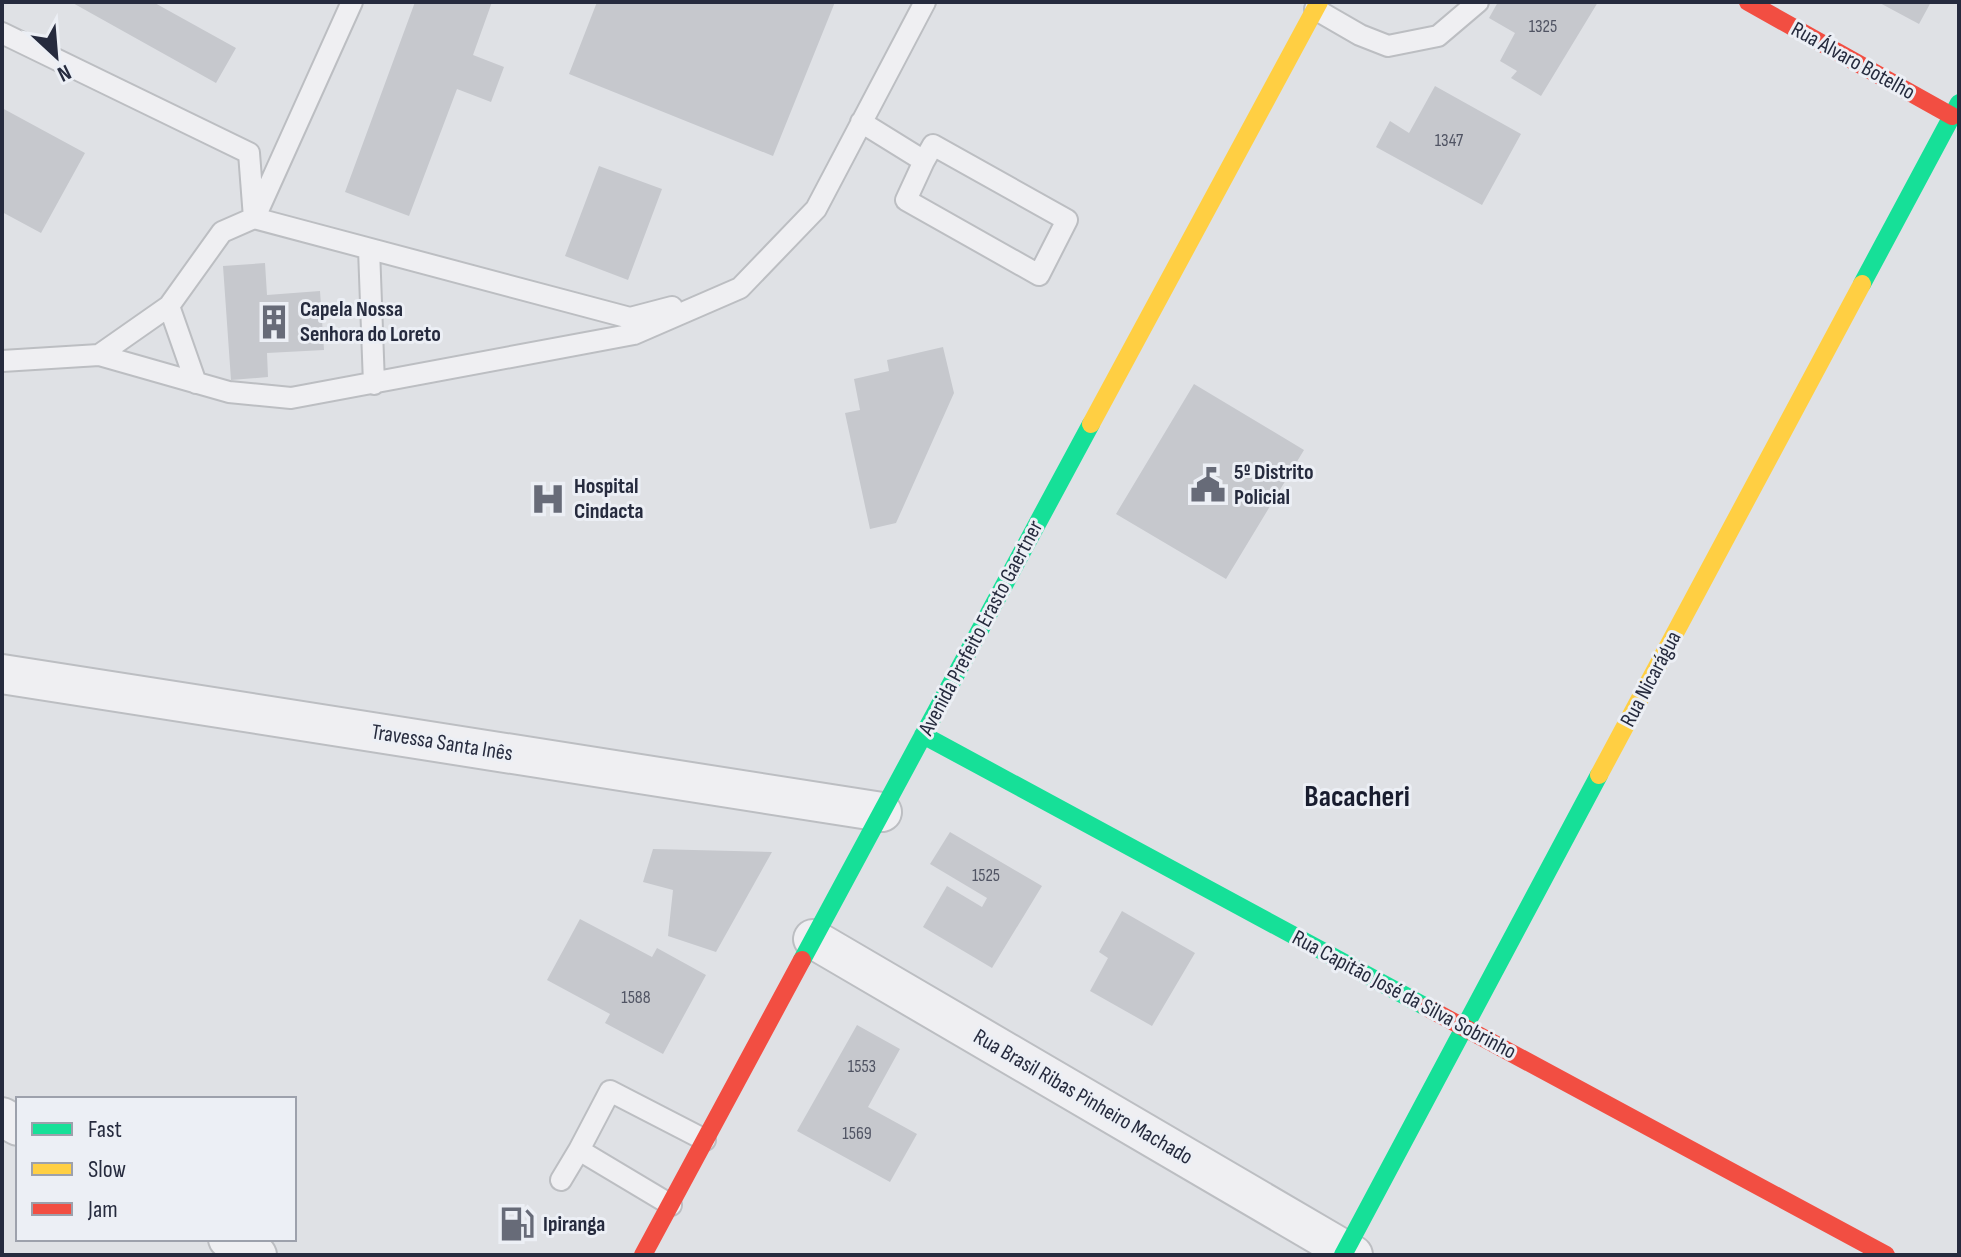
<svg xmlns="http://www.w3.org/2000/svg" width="1961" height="1257" font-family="'Sofia Sans Condensed',sans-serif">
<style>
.building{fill:#c6c8cd}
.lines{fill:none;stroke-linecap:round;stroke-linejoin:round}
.lane-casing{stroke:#bcbec2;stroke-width:24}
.street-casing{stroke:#bcbec2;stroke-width:42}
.lane{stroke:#efeff2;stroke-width:20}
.street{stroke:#efeff2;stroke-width:38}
.fast{stroke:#16e098;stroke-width:18}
.slow{stroke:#ffcf43;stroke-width:18}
.jam{stroke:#f24e42;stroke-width:18}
.labels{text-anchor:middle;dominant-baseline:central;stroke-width:6;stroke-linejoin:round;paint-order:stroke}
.number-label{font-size:18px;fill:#505463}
.street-label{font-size:22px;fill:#262b3e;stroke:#eceff5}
.poi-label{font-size:22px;font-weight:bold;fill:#262b3e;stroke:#eceff5;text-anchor:start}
.district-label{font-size:30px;font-weight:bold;fill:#191d2f;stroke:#eceff5}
</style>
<rect width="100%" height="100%" fill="#dfe1e5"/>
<path class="building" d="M71,2H153L236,48L216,83Z
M415,2H492L473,55L504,67L491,102L457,89L409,216L345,192Z
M597,2H835L773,156L569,74Z
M1498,2H1598L1541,96L1511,78L1517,71L1500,61L1515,33L1489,18Z
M1878,2H1931L1919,24Z
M1435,86L1521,134L1482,205L1376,147L1390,121L1409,133Z
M2,108L85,153L41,233L2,212Z
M599,166L662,189L628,280L565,256Z
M265,263L267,295L320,291L324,350L267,353L268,377L231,380L223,266Z
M943,347L954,393L896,523L870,529L845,413L860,410L854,379L889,371L887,360Z
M1194,384L1304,450L1226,579L1116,514Z
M950,832L1042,886L992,968L923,927L947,886L982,907L987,898L930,864Z
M653,849L772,852L716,952L668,936L673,890L643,882Z
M1122,911L1195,953L1152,1026L1090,991L1108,958L1099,952Z
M580,919L652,957L657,948L706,975L663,1054L605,1023L610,1014L547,980Z
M857,1025L900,1049L868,1107L917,1134L890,1182L797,1131Z"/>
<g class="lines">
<g class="lane-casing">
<path id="lane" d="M1315,9L1360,35L1388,46L1438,36L1478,2
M2,33L249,153L254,218
M861,122L924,161
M933,145L1067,220L1039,275L906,200L924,161Z
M256,215L352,2
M369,249L374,384
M169,306L196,383
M99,355L169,306L222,232L254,218L630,318L672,307
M2,361L99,355L229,392L291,398L634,334L740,288L816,209L925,2
M579,1150L671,1205
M561,1180L579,1150L610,1091L705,1140"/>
</g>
<g class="street-casing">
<path id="street" d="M2,674L882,812
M813,939L1353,1255
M2,1117L18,1126
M228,1239L257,1255"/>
</g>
<use href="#lane" class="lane"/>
<use href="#street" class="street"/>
<path class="fast" d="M1862,284L1959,103
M923,735L1426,1007
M802,960L1091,424
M1343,1255L1599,775"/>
<path class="slow" d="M1091,424L1319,2
M1599,775L1862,284"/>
<path class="jam" d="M1748,2L1952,116
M1426,1007L1886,1255
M643,1255L802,960"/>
</g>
<defs>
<g id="building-bare" transform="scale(2.76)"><path d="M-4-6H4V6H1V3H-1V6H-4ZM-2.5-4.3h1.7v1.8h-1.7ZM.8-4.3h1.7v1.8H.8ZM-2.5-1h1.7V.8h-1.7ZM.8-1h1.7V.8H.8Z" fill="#676b78" stroke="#eceff5" stroke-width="2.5" paint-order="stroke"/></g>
<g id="civic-bare" transform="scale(2.76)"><path d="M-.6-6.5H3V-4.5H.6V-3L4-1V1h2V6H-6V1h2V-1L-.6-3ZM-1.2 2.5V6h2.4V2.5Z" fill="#676b78" stroke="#eceff5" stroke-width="2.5" paint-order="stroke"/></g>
<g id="hospital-bare" transform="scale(2.76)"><path d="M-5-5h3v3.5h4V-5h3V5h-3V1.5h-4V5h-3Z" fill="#676b78" stroke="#eceff5" stroke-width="2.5" paint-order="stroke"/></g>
<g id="fuel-bare" transform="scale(2.76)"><path d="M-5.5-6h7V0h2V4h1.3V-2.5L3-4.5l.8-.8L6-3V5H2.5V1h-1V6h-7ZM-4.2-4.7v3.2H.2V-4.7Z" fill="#676b78" stroke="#eceff5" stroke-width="2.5" paint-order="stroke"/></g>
</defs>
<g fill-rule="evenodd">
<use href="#building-bare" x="274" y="322"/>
<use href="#civic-bare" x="1208" y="485"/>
<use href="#hospital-bare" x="548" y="499"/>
<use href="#fuel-bare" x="517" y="1224"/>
</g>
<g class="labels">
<g class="number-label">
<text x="1543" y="26">1325</text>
<text x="1449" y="140">1347</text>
<text x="986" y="875">1525</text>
<text x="636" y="997">1588</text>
<text x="862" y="1066">1553</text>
<text x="857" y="1133">1569</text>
</g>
<g class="street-label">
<text transform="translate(1853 61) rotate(29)">Rua Álvaro Botelho</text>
<text transform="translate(981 628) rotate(-62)">Avenida Prefeito Erasto Gaertner</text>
<text transform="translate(1651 679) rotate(-62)">Rua Nicarágua</text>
<text transform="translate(442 743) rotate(9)">Travessa Santa Inês</text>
<text transform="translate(1404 995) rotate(28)">Rua Capitão José da Silva Sobrinho</text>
<text transform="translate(1083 1097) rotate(30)">Rua Brasil Ribas Pinheiro Machado</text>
</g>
<g class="poi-label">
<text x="300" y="309">Capela Nossa<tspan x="300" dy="25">Senhora do Loreto</tspan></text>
<text x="1234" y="472">5º Distrito<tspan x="1234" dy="25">Policial</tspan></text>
<text x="574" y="486">Hospital<tspan x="574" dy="25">Cindacta</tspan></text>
<text x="543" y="1224">Ipiranga</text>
</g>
<g class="district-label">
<text x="1357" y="797">Bacacheri</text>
</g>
</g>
<rect width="1961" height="1257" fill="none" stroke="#262b3e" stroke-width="8"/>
<rect x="16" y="1097" width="280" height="144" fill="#eceff5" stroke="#9da1ac" stroke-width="2"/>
<rect x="32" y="1123" width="40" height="12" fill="#16e098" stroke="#9da1ac" stroke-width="2"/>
<text x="88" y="1137" font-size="24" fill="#262b3e">Fast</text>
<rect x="32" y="1163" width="40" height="12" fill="#ffcf43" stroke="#9da1ac" stroke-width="2"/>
<text x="88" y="1177" font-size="24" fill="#262b3e">Slow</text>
<rect x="32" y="1203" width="40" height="12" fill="#f24e42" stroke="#9da1ac" stroke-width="2"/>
<text x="88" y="1217" font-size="24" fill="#262b3e">Jam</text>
<g transform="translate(56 56) rotate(154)" stroke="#eceff5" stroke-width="6" paint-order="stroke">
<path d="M0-6L14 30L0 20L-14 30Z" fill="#262b3e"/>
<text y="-12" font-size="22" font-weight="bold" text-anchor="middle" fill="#262b3e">N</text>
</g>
</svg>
